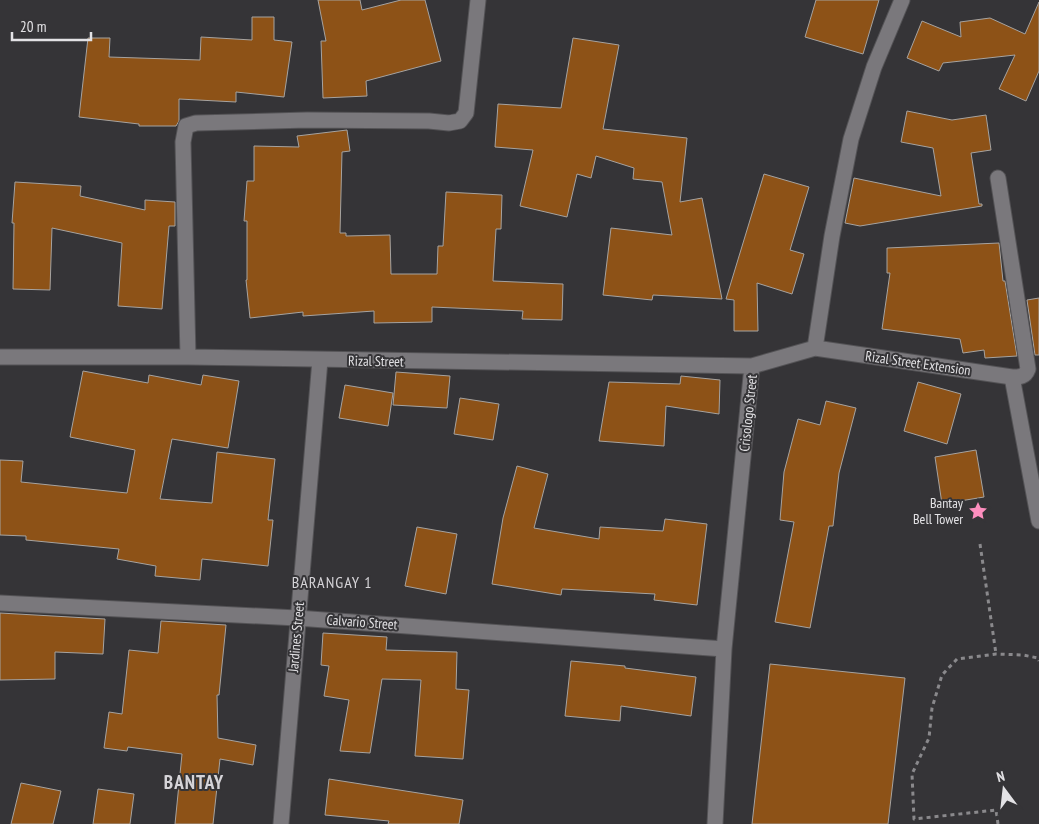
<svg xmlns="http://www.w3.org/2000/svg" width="1039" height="824" font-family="'PT Sans Narrow',sans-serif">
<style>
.building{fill:#8d5217;stroke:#a6a3a0}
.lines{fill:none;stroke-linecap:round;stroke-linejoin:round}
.street-casing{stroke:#545356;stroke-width:17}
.path{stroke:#8a898c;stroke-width:3;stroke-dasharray:4 4;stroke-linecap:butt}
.street{stroke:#7a787c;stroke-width:15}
.labels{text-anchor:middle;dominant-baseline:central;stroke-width:4;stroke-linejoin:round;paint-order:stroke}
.street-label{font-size:14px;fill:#e3e2e5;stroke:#353437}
.poi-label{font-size:14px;fill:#e3e2e5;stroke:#353437;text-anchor:end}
.quarter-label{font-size:16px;letter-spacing:1px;fill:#d6d4d8;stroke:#353437}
.district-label{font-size:19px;font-weight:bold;letter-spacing:1px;fill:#d6d4d8;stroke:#353437}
</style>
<rect width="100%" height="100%" fill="#353437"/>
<path class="building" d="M318,0H360L362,10L401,0H425L441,61L366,81L367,96L323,98L321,41H326Z
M816,0H879L863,54L805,37Z
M1039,2V71L1026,101L999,89L1015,55L943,63L939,71L907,58L922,21L961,37L960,22L990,18L1025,34Z
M252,17H274V40L292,42L284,97L236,92V102L179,99V121L176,126H139V124L79,117L88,38H110L109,57L200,60L201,37L252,40Z
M573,38L619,45L603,129L687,138L680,202L702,198L722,299L653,295L652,300L603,295L611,228L672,235L662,182L633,179L634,168L596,156L591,178L577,174L567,217L520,206L533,150L495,147L498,104L561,108Z
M907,111L952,120L986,115L991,150L971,153L979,204H982V206L860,226L845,223L854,178L941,196L933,148L901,142Z
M347,130L350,151L342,152L340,233H346V236L390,235L391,274H437L438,246H443L446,192L502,195L501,229H496L493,281L563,284L562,320L522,319L523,311L432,307V322L374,323V311L303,316V312L250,318L246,280H247V221H244L247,181H254V146L299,147L297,136Z
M764,174L809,187L790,250L804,254L792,294L757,283L758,331H734V300L726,299Z
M15,182L81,186L80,196L145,210V200L175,202V226H169L162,309L118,306L122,243L52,228L50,290L13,289L14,223H12Z
M999,243L1003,281H1005L1017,356L985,358L984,350L963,353L960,339L882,329L890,273H887V248Z
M1039,298V355H1035L1027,300Z
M83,371L148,383L149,375L201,385L203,375L239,381L228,448L172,439L160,499L212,503L217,452L275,459L268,520H273L268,566L202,559L200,580L155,576L156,566L117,559L119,549L26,540V536L0,535V460L23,461L21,482L127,493L135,450L70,437Z
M396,372L450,376L447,408L393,405Z
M681,376L720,380L719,414L666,406L664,446L599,441L609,382L680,384Z
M918,382L961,394L947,444L904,431Z
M345,385L393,393L388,426L339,418Z
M460,398L499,404L493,440L454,434Z
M826,401L856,408L839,473L833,526H829L810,628L775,622L794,522L780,520L784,472L798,419L820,425Z
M976,450L984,497L942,504L935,457Z
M517,466L548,474L534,528L599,539L600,527L663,531L665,519L707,524L697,605L654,600L655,594L562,589L561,595L492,584L503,518Z
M417,527L457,534L446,594L405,586Z
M0,613L105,619L103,654L55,652V679L0,680Z
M161,621L226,625L219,695H217L218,738L256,745L253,765L220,759L213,824H175L182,754L128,747L127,751L104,748L109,712L122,714L129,650L158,653Z
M323,633L387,637L386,650L457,652L456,689L469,690L463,759L415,756L421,680L382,679L370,753L340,751L349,700L324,696L329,666L321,665Z
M571,661L625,666V668L696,677L691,716L621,706L620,721L565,716Z
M770,664L905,678L888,824H752Z
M329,779L463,800L459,824H388L389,821L325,815Z
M21,783L61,791L53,824H11Z
M98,789L134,794L130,824H93Z"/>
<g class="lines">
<g class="street-casing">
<path id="street" d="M815,348L1012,377C1020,377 1025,377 1028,369L998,178
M0,357H188L752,366
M188,357L183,142L186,126L196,123L307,120L429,121L449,123L460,121L466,113L478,0
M1012,377L1039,521
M0,603L297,618L724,649
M281,824L320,360
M715,824L724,649L752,366L815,348L832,236L851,139L874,67L902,0"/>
</g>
<path class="path" d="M980,544L996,654
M998,824L996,810L914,819L912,774L929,738L932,708L942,675L957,659L996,654L1023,655L1038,658L1039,661"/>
<use href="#street" class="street"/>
</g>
<defs>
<g id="sight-bare" transform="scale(1.5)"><path d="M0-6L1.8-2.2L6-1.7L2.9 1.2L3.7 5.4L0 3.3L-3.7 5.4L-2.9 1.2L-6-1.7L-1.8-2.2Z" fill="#fd8ebe" stroke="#353437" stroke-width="2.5" paint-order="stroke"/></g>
</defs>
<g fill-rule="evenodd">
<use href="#sight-bare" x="978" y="511"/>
</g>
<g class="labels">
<g class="street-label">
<text transform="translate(376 361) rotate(1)">Rizal Street</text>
<text transform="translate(918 363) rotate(8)">Rizal Street Extension</text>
<text transform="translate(748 413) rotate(-84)">Crisologo Street</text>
<text transform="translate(362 622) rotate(4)">Calvario Street</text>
<text transform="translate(296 637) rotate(-85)">Jardines Street</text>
</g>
<g class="poi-label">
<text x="963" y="503">Bantay<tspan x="963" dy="16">Bell Tower</tspan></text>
</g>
<g class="quarter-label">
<text x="332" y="582">BARANGAY 1</text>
</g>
<g class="district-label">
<text x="194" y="782">BANTAY</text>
</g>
</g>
<g transform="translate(1004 789) rotate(345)" stroke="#353437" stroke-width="4" paint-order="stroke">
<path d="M0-4L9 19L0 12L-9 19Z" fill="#e3e2e5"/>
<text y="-8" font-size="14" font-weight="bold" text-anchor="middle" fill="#e3e2e5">N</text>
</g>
<path d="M12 32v8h79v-8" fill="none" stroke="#e3e2e5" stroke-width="2.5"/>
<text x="20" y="32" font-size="15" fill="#e3e2e5" stroke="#353437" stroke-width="4" paint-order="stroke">20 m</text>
</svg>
